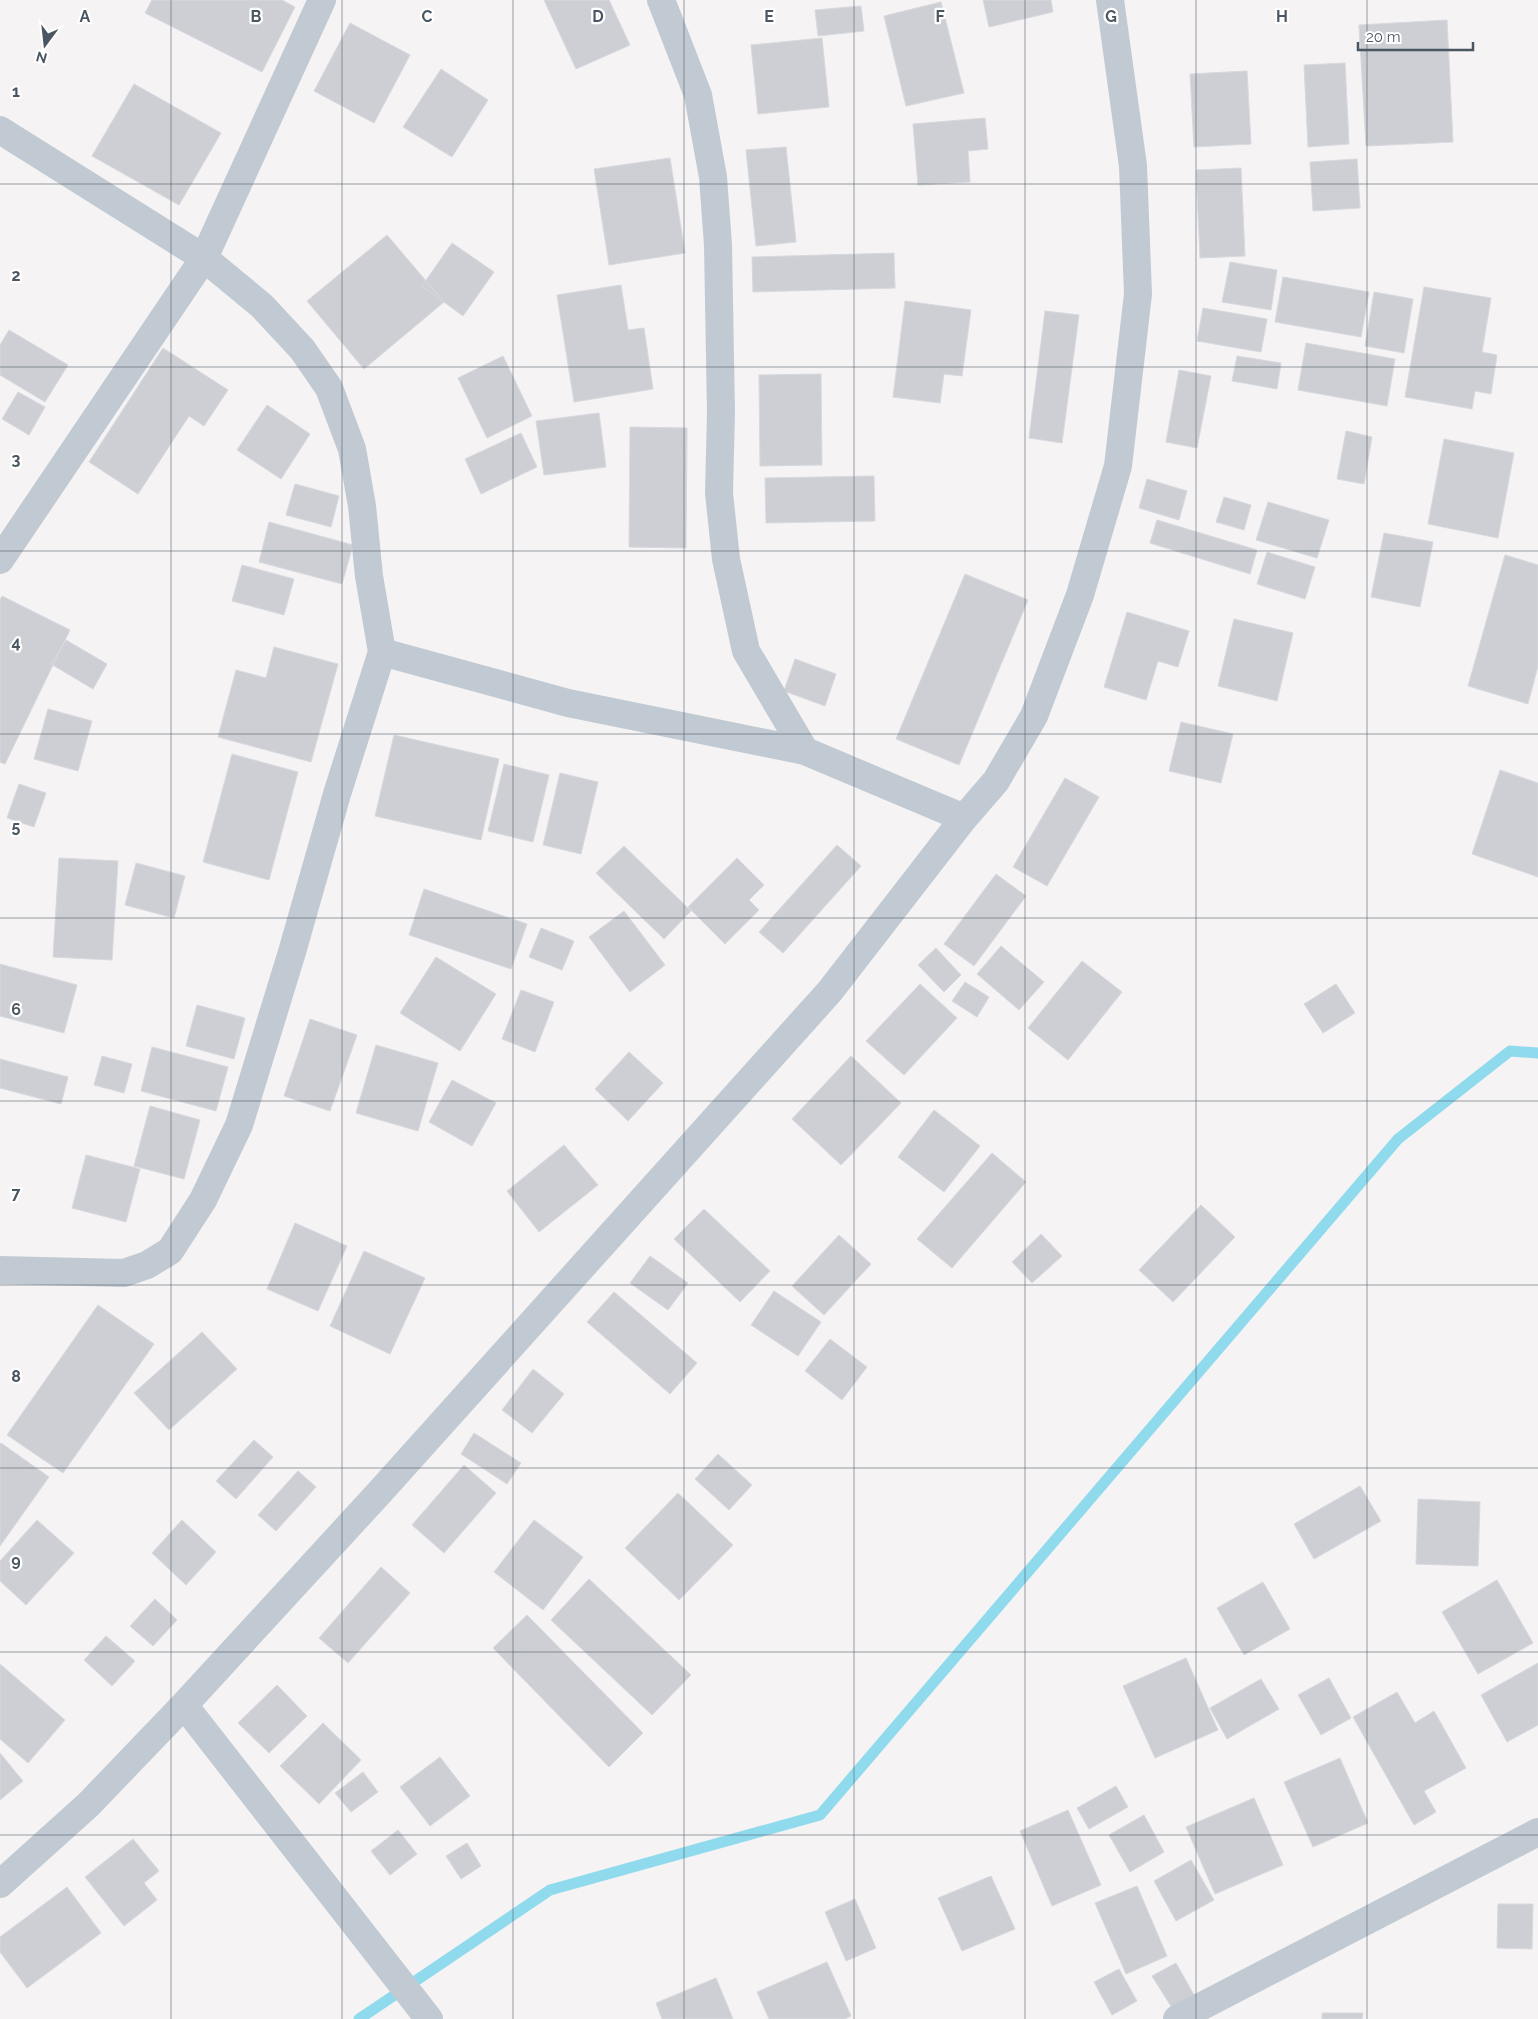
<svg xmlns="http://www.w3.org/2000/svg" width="1538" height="2019" font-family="Raleway,sans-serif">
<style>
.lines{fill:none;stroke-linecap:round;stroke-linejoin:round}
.stream{stroke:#90daee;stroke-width:11}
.building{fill:#cdcfd5;stroke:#d7d9de}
.minor{stroke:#c1cad2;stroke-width:28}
.grid{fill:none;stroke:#4a5661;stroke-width:1;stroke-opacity:0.55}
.grid-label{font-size:16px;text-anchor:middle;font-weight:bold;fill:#4a5661;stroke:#fff;stroke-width:4.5;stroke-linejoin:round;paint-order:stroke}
</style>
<rect width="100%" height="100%" fill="#f5f3f3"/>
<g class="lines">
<path class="stream" d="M359,2019L550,1890L820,1815L1398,1139L1510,1051L1538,1053"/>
</g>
<path class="building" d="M152,0H282L295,7L262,72L145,13Z
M544,0H609L630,45L576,69Z
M983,0H1051L1053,12L989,27Z
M941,2L964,93L906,106L884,16Z
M861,6L864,31L818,36L815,10Z
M1447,20L1453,142L1366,146L1359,25Z
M350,23L410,55L374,123L314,91Z
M822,38L829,107L758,114L751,45Z
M1345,63L1349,144L1308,147L1304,65Z
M441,69L488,100L452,157L403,127Z
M1247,71L1251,144L1194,147L1190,74Z
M134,84L221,133L179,205L92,156Z
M985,118L988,149L968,151L970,182L918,185L913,124Z
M786,147L796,242L756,246L746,150Z
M670,158L685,253L609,265L594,169Z
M1357,159L1360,208L1313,211L1310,162Z
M1241,168L1245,256L1200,258L1196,170Z
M387,235L444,302L364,369L307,301Z
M452,243L494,272L463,316L422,286Z
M894,253L895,288L753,292L752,257Z
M1230,262L1277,270L1271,310L1222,302Z
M1283,277L1369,292L1361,337L1275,322Z
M621,285L628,330L644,328L653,389L574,402L557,295Z
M1424,287L1491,298L1482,352L1497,355L1491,394L1475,391L1472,409L1405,397Z
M1374,292L1413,299L1404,353L1365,346Z
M905,301L971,310L962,376L944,374L940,403L893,397Z
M1203,308L1267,319L1261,352L1197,341Z
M1045,311L1079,315L1062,443L1029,438Z
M9,330L68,365L45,402L0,375V345Z
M1306,343L1395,359L1387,406L1298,390Z
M163,348L228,390L204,426L189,416L138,494L89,462Z
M503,356L532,416L487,438L458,378Z
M1237,356L1281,363L1277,389L1232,381Z
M1179,370L1211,376L1197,448L1166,442Z
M821,374L822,465L760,466L759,375Z
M18,392L45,407L29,435L2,419Z
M267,405L310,434L281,479L237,450Z
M599,413L606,467L544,475L536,421Z
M630,427L687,428L686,548L629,547Z
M1346,431L1372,437L1364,484L1337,479Z
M521,433L537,467L481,494L465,459Z
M1444,439L1514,453L1498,538L1428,524Z
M874,476L875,521L766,523L765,478Z
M1147,479L1187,491L1179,520L1139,508Z
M295,484L339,496L331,527L286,515Z
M1224,497L1251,505L1244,530L1216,522Z
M1268,502L1329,520L1317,558L1256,540Z
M1157,520L1257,550L1250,574L1150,543Z
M269,522L353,545L342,584L259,562Z
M1384,533L1433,542L1420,607L1371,597Z
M1267,552L1315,567L1305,599L1257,584Z
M1505,555L1538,565V666L1528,704L1468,686Z
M242,565L294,579L284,615L232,601Z
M965,574L1028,600L959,765L896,739Z
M2,596L70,630L5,764L0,762V600Z
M1127,612L1189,631L1178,667L1158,661L1146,700L1104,687Z
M1234,619L1293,633L1277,701L1218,686Z
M66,640L107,664L93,689L51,664Z
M274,647L338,664L311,762L218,737L236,670L266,678Z
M795,659L836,674L825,706L784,691Z
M48,709L92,721L78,771L34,759Z
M1181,722L1233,734L1221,783L1169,771Z
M394,735L499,759L481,840L375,816Z
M232,754L298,772L269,880L203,862Z
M504,764L549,775L533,842L488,831Z
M1500,770L1538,783V877L1472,854Z
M560,773L598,782L581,854L543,845Z
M1065,778L1099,797L1047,886L1013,867Z
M19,784L46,793L34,827L7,818Z
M837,845L861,866L783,953L759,932Z
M624,846L691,911L664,939L596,873Z
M59,858L118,861L112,960L53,957Z
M737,858L764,885L749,900L759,910L725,944L688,907Z
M136,863L185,876L174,918L125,905Z
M996,874L1026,896L974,966L944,944Z
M424,889L527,924L511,969L409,935Z
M624,911L665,965L630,992L589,937Z
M541,928L574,941L562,970L529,957Z
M1001,946L1044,982L1019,1010L977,974Z
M936,948L961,975L944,992L918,965Z
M436,957L496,994L460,1051L400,1013Z
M1082,961L1122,992L1068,1060L1028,1028Z
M0,964L77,985L64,1033L0,1016Z
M965,982L989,997L977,1017L952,1001Z
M920,984L957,1018L904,1075L866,1041Z
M1336,984L1355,1013L1323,1033L1304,1004Z
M521,990L554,1002L535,1052L502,1039Z
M197,1005L245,1018L234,1059L186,1046Z
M310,1019L357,1035L330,1111L284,1096Z
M376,1045L438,1063L418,1131L356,1113Z
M152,1047L228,1067L216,1111L141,1091Z
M629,1052L663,1083L628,1121L595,1089Z
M102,1056L132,1064L124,1093L94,1085Z
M851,1056L901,1103L841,1165L792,1119Z
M0,1059L68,1077L61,1104L0,1088Z
M452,1080L496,1103L472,1146L429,1122Z
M150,1106L200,1120L184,1179L134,1166Z
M934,1110L980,1146L944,1192L898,1157Z
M564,1145L598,1185L539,1232L507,1191Z
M992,1153L1026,1182L952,1268L917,1239Z
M86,1155L140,1169L126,1222L72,1208Z
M1201,1205L1235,1237L1173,1302L1139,1270Z
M704,1209L770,1271L740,1302L674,1239Z
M295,1223L347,1246L318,1311L267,1289Z
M1041,1234L1062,1256L1032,1283L1012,1262Z
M839,1235L871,1264L824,1315L792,1286Z
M364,1251L425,1278L390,1354L330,1326Z
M650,1256L688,1283L668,1310L630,1283Z
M774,1291L821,1322L798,1356L751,1325Z
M614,1292L697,1363L670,1394L587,1322Z
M98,1305L154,1344L63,1473L7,1435Z
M202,1332L237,1369L169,1430L134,1393Z
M830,1339L867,1367L842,1400L805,1371Z
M533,1369L564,1394L532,1433L502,1410Z
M474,1433L521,1463L507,1484L461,1454Z
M254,1440L273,1457L236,1499L216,1481Z
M1,1443L49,1477L0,1546V1444Z
M718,1454L752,1485L729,1510L695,1479Z
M464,1465L496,1493L444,1553L412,1525Z
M298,1471L316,1487L276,1531L258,1515Z
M1360,1486L1381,1521L1314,1559L1294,1524Z
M678,1493L733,1545L679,1600L625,1548Z
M1418,1499L1480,1502L1478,1566L1416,1564Z
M37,1520L74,1553L26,1605L0,1581V1561Z
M182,1520L216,1552L186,1585L152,1553Z
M534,1520L583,1557L543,1610L494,1572Z
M381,1567L410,1593L348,1663L319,1638Z
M589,1579L691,1675L652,1715L551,1620Z
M1497,1580L1533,1643L1478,1674L1442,1612Z
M1263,1582L1290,1629L1244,1655L1217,1608Z
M155,1599L177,1620L153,1646L130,1626Z
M527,1615L643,1733L609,1767L493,1648Z
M106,1636L135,1661L112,1686L84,1660Z
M1186,1658L1218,1730L1155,1758L1123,1686Z
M1538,1663V1725L1507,1742L1481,1695Z
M0,1664L65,1720L28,1763L0,1739Z
M1329,1678L1351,1718L1321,1735L1298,1695Z
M1261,1679L1279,1709L1227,1739L1210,1708Z
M277,1685L307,1716L269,1753L238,1723Z
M1397,1692L1415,1723L1434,1711L1466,1768L1424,1791L1436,1812L1414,1825L1353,1717Z
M323,1723L361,1760L319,1804L280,1766Z
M0,1753L23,1781L0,1800Z
M440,1757L470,1796L430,1826L400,1787Z
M1340,1758L1368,1823L1313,1847L1284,1782Z
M363,1772L378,1792L351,1812L335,1793Z
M1116,1786L1128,1807L1089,1829L1077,1808Z
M1254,1798L1283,1865L1215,1894L1186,1827Z
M1068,1810L1101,1885L1052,1906L1020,1831Z
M1144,1815L1164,1852L1130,1872L1109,1835Z
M398,1830L417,1854L390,1875L371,1851Z
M133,1839L159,1871L144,1883L157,1900L124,1926L85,1877Z
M467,1843L481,1866L461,1879L446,1856Z
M1191,1860L1214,1900L1176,1921L1154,1881Z
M991,1876L1015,1929L962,1951L938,1898Z
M1137,1886L1167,1956L1126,1974L1095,1903Z
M67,1887L101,1933L27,1988L0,1952V1937Z
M855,1899L876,1948L846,1961L825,1912Z
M1498,1904H1533L1532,1949L1497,1948Z
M827,1962L851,2016L845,2019H769L757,1992Z
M1176,1963L1194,1995L1172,2008L1152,1976Z
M1119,1969L1137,2001L1112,2015L1094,1982Z
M716,1978L733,2019H662L656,2003Z
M1322,2013H1363L1362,2019H1322Z"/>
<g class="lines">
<path class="minor" d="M661,0L698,95L713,177L718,245L721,412L719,493L726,559L746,651L805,751
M0,130L204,258L262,306L302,349L329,388L352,449L362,506L369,576L382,652L337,794L292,952L239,1125L203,1200L170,1251L147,1265L124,1273L0,1270
M0,560L204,258L322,0
M382,652L568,703L805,751L964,818
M184,1705L429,2019
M0,1884L88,1805L184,1705L379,1493L830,991L964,818L996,781L1034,716L1080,595L1118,466L1138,294L1133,166L1110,0
M1177,2019L1538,1832"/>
</g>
<path class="grid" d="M171,0V2019M342,0V2019M513,0V2019M684,0V2019M854,0V2019M1025,0V2019M1196,0V2019M1367,0V2019M0,184H1538M0,367H1538M0,551H1538M0,734H1538M0,918H1538M0,1101H1538M0,1285H1538M0,1468H1538M0,1652H1538M0,1835H1538"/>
<g class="grid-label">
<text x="85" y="22">A</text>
<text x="256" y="22">B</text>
<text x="427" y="22">C</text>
<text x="598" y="22">D</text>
<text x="769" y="22">E</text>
<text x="940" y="22">F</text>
<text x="1111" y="22">G</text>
<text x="1282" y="22">H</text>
<text x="16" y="97">1</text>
<text x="16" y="281">2</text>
<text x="16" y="465">3</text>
<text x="16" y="648">4</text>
<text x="16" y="832">5</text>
<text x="16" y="1015">6</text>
<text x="16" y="1199">7</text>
<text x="16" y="1382">8</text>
<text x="16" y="1566">9</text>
</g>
<g transform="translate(45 45) rotate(195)" stroke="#ffffff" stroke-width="4" paint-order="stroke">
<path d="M0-4L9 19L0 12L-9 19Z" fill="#4a5661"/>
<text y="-8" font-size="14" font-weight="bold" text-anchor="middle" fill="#4a5661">N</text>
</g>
<path d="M1358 42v8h115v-8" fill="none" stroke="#4a5661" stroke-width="2.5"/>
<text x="1366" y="42" font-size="15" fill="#4a5661" stroke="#ffffff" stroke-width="4" paint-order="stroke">20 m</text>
</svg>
